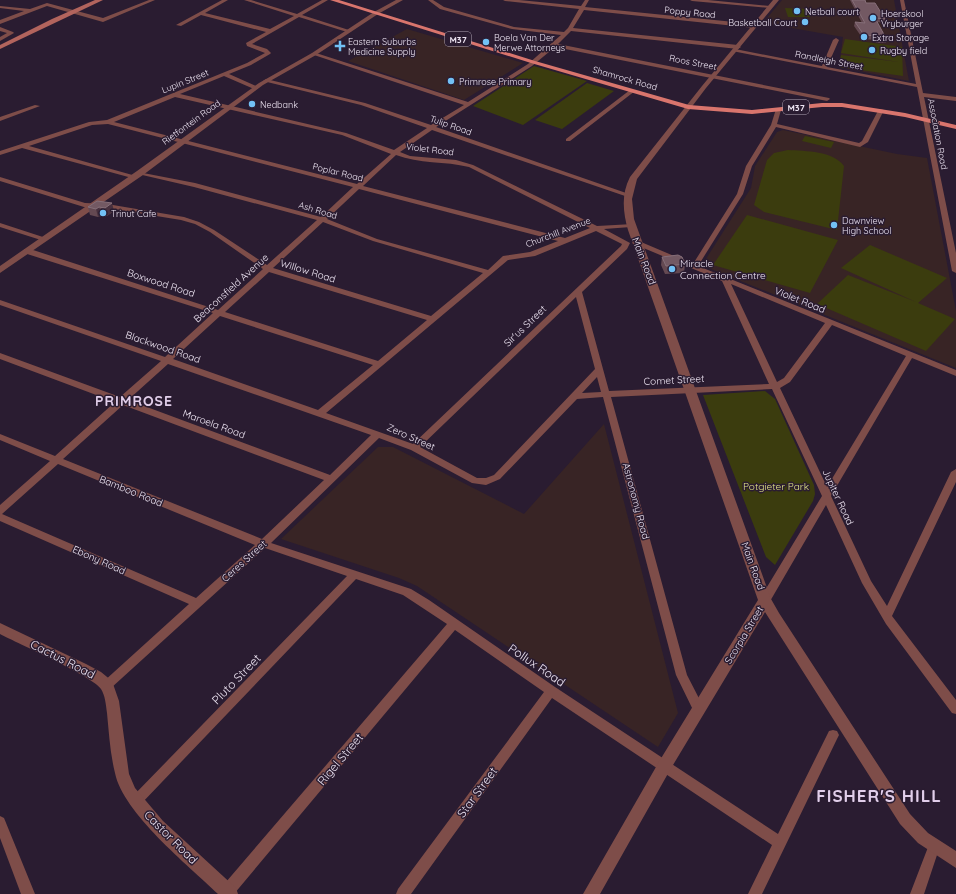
<svg xmlns="http://www.w3.org/2000/svg" width="956" height="894" font-family="Quicksand,sans-serif">
<style>
.education{fill:#382425}
.green{fill:#3b3c0e}
.lines{fill:none;stroke-linecap:round;stroke-linejoin:round}
.minor{fill:#7e4d49;fill-rule:evenodd}
.tertiary{fill:#7e4d49;fill-rule:evenodd}
.secondary{fill:#b2645d;fill-rule:evenodd}
.primary{fill:#d9756d;fill-rule:evenodd}
.wall{fill:#644952}
.shaded-wall{fill:#47303e}
.building{fill:#735963;stroke:#866f79}
.poi-dot{fill:#72c1f5;stroke:#2a1c31;stroke-width:1.5}
.labels{text-anchor:middle;dominant-baseline:central;stroke-width:3;stroke-linejoin:round;paint-order:stroke}
.far-poi-label{font-size:9px;fill:#ece3f1;stroke:#2a1c31;text-anchor:start}
.far-street-label{font-size:9px;fill:#ece3f1;stroke:#2a1c31}
.shield{fill:#2a1c31;stroke:#b2a7b7;stroke-width:1}
.shield-label{font-size:9px;font-weight:bold;fill:#ece3f1}
.street-label{font-size:10px;fill:#ece3f1;stroke:#2a1c31}
.poi-label{font-size:10px;fill:#ece3f1;stroke:#2a1c31;text-anchor:start}
.park-label{font-size:10px;fill:#e1e585;stroke:#2a1c31}
.near-street-label{font-size:12px;fill:#ece3f1;stroke:#2a1c31}
.district-label{font-size:14px;font-weight:bold;letter-spacing:1px;fill:#e1ceea;stroke:#2a1c31}
.near-district-label{font-size:17px;font-weight:bold;letter-spacing:1px;fill:#e1ceea;stroke:#2a1c31}
</style>
<rect width="100%" height="100%" fill="#2a1c31"/>
<path class="education" d="M782,0H894L909,81L839,67L843,37L763,23Z
M407,29L523,63L464,100L348,61Z
M783,130L897,154L927,158L956,311V368L706,267L704,262L751,188L755,166L777,132Z
M604,424L678,713L658,747L417,586L399,578L281,539L378,447H393L524,514Z"/>
<path class="green" d="M785,8L808,9L810,17H788Z
M845,39L902,47L903,76L839,67L841,55L899,62L841,53Z
M534,66L587,81L523,125L473,106Z
M587,83L614,91L562,129L535,120Z
M805,136L834,142L831,148L802,141Z
M788,150C806,151 833,151 844,166L837,230L764,212L754,205L767,160L774,153Z
M747,215L838,240L810,293L713,265Z
M870,245L947,278L918,303L955,319L926,351L817,304L848,275L916,302L841,268Z
M765,391L775,399L814,485L815,494L813,501L775,565L766,557L703,395Z"/>
<g class="lines">
<path class="minor" d="M149,0H155L103,22L47,6L0,24V20L24,11L0,8V6L30,9L47,3L103,18Z
M222,0H228L205,13L270,29L294,16L244,0H251L297,14L322,0H328L302,15L352,31L347,32L299,17L252,44L267,49L271,53L270,54L251,65L229,74L258,87V89H254L224,76L180,94L346,133L394,150L427,128L361,105L263,81L266,79L365,103L431,125L464,105L311,54L316,53L468,102L528,64L561,35L512,29L440,9L428,0H433L444,7L514,27L564,32L568,28L579,9L505,1L503,0H519L581,6L585,0H589L585,7L754,24L757,26L754,28L584,10L573,28L738,45L741,47L738,49L571,31L558,44L829,98L830,99L827,101L555,47L532,66L436,127L629,194V196H625L432,130L400,152L410,156L456,160L473,165L597,226L633,224L634,225L631,227L604,229L630,243L627,249L582,292L609,391L769,384L722,281L634,244L635,242H641L693,264L737,194L746,166L771,125L776,109L781,110L777,124L859,143L862,141L879,109L884,110L868,142L860,147L776,127L752,166L743,194L698,266L956,370V376L912,358L831,496L871,581L887,606L951,472L956,469V482L892,616L956,700V714L952,713L886,624L862,583L826,505L769,603L765,604L761,603L760,600L761,597L822,496L772,389L611,397L687,675L705,710L703,714L699,715L695,714L676,675L603,397L577,399L500,479L486,485L472,483L411,450L379,438L271,543L411,589L429,600L555,687L778,834L829,731L833,730L837,731L839,735L837,739L762,894H748L772,845L552,698L411,894H396L398,889L544,692L455,630L234,894H218L220,889L447,624L403,595L356,579L140,805L136,807L132,805L130,801L132,797L347,576L265,548L111,688L107,690L103,688L101,685L103,682L189,604L0,521V505L50,461L0,440V434L55,456L115,402L0,359V353L120,397L161,361L0,305V300L165,357L213,313L24,253V249H30L218,310L263,269L210,232L195,224L181,220L107,208L84,207L0,181V177L85,203L107,204L184,217L199,222L214,230L267,265L317,220L194,187L138,174V172L195,183L321,217L353,187L108,124L92,125L29,146L136,176V178H132L22,148L0,155V151L89,122L107,120L247,63L265,53L247,46L246,43L266,32L201,15L181,26L176,25ZM175,97L342,135L391,154L357,184L114,122ZM396,155C419,164 445,161 469,167L590,228L565,238L363,186ZM359,189L558,241L530,252L503,256L488,270L377,239L327,219ZM323,222L373,241L483,273L431,316L273,268ZM596,231L622,244L621,246L413,444L326,413L508,260L535,256ZM269,272L427,320L378,361L225,312ZM731,284L825,323L784,378L777,382ZM576,297L595,369L494,475L486,478H477L420,447ZM220,316L373,365L318,410L173,359ZM832,325L906,356L827,487L780,388L790,382ZM168,364L371,435L330,475L128,400ZM597,377L601,392L582,393ZM123,405L324,480L262,539L63,459ZM58,464L255,545L196,598L2,514Z
M690,0H708L770,6L772,7L770,8L692,1Z
M900,0H904L923,93L956,97V101L924,97L956,253V273L952,271L917,87L732,51L735,49L822,66L833,40L836,38L839,40L827,67L916,84Z
M0,27L13,32L14,33L0,41V37L7,33L0,31Z
M630,90L635,91L570,141H566V139Z
M35,105L40,106L0,121V117Z
M0,223L46,238L48,239L44,241L0,227Z
M0,816L4,818L35,894H21L0,838Z
M934,840L938,842L940,846L924,894H910L930,842Z"/>
<path class="tertiary" d="M396,0H403L378,14L316,55L263,85L143,175L0,273V266L137,171L259,83L312,53L374,12Z
M773,0H779L706,88L637,179L632,199L634,219L771,599L779,613L910,814L928,833L956,851V868L918,843L900,824L765,612L670,770L600,894H583L660,760L758,600L628,230C623,212 621,194 630,177L702,86Z
M0,623L86,664L101,672L112,681L119,701L129,774L135,788L163,821L236,888L238,894H218C188,865 123,813 115,773C110,753 109,733 107,713C106,705 105,695 101,689C94,677 17,643 0,634Z"/>
<path class="secondary" d="M95,0H103L0,49V45L52,19Z"/>
<path class="primary" d="M330,0H339L535,61L689,105L752,110L822,103H842L905,113L956,125V129L905,117L842,107H822L752,114L688,109L531,63Z"/>
</g>
<path class="wall" d="M850,0H865L866,3L885,19L884,23L877,22L887,40L886,43H876L875,40L863,39L854,26L855,22L862,23Z
M97,201L114,211L107,216L102,215L98,217L90,215L88,207Z
M662,257L685,264L684,273L665,274L661,265Z"/>
<path class="shaded-wall" d="M112,203L114,211L107,216L105,208Z
M99,207L102,215L98,217L96,209Z"/>
<path class="building" d="M852,0H865L866,3H875L885,19L875,18L887,40L877,39L876,36L864,35L855,22L865,23Z
M97,201L112,203L105,208L99,207L96,209L88,207Z
M678,255L682,257L685,264L666,266L662,257Z"/>
<g class="poi-dot">
<circle cx="797" cy="11" r="4"/>
<circle cx="873" cy="18" r="4"/>
<circle cx="805" cy="22" r="4"/>
<circle cx="864" cy="37" r="4"/>
<circle cx="486" cy="42" r="4"/>
<path d="M338 40h4v4h4v4h-4v4h-4v-4h-4v-4h4z"/>
<circle cx="872" cy="50" r="4"/>
<circle cx="451" cy="81" r="4"/>
<circle cx="252" cy="104" r="4"/>
<circle cx="103" cy="213" r="4"/>
<circle cx="834" cy="225" r="4"/>
<circle cx="672" cy="269" r="4"/>
</g>
<g class="labels">
<g class="far-poi-label">
<text x="805" y="11">Netball court</text>
<text x="881" y="13">Hoerskool<tspan x="881" dy="10">Vryburger</tspan></text>
<text x="797" y="22" text-anchor="end">Basketball Court</text>
<text x="494" y="37">Boela Van Der<tspan x="494" dy="10">Merwe Attorneys</tspan></text>
<text x="872" y="37">Extra Storage</text>
<text x="348" y="41">Eastern Suburbs<tspan x="348" dy="10">Medicine Supply</tspan></text>
<text x="880" y="50">Rugby field</text>
<text x="459" y="81">Primrose Primary</text>
<text x="260" y="104">Nedbank</text>
<text x="111" y="213">Trinut Cafe</text>
<text x="842" y="220">Dawnview<tspan x="842" dy="10">High School</tspan></text>
</g>
<g class="far-street-label">
<text transform="translate(690 12) rotate(6)">Poppy Road</text>
<text transform="translate(829 60) rotate(11)">Randleigh Street</text>
<text transform="translate(693 62) rotate(11)">Roos Street</text>
<text transform="translate(625 78) rotate(16)">Shamrock Road</text>
<text transform="translate(185 81) rotate(-22)">Lupin Street</text>
<text transform="translate(191 122) rotate(-36)">Rietfontein Road</text>
<text transform="translate(451 125) rotate(19)">Tulip Road</text>
<text transform="translate(938 134) rotate(79)">Association Road</text>
<text transform="translate(430 149) rotate(7)">Violet Road</text>
<text transform="translate(338 172) rotate(14)">Poplar Road</text>
<text transform="translate(318 210) rotate(17)">Ash Road</text>
<text transform="translate(558 232) rotate(-21)">Churchill Avenue</text>
</g>
<g class="shield">
<rect x="445" y="32" width="26" height="14" rx="3"/>
<rect x="783" y="100" width="26" height="14" rx="3"/>
</g>
<g class="shield-label">
<text x="458" y="39">M37</text>
<text x="796" y="107">M37</text>
</g>
<g class="street-label">
<text transform="translate(644 261) rotate(69)">Main Road</text>
<text transform="translate(308 271) rotate(17)">Willow Road</text>
<text transform="translate(161 283) rotate(18)">Boxwood Road</text>
<text transform="translate(231 288) rotate(-42)">Beaconsfield Avenue</text>
<text transform="translate(800 300) rotate(22)">Violet Road</text>
<text transform="translate(525 326) rotate(-44)">Sir'us Street</text>
<text transform="translate(163 347) rotate(19)">Blackwood Road</text>
<text transform="translate(674 380) rotate(-3)">Comet Street</text>
<text transform="translate(214 424) rotate(20)">Maroela Road</text>
<text transform="translate(411 437) rotate(24)">Zero Street</text>
<text transform="translate(131 491) rotate(22)">Bamboo Road</text>
<text transform="translate(838 497) rotate(65)">Jupiter Road</text>
<text transform="translate(636 501) rotate(75)">Astronomy Road</text>
<text transform="translate(99 560) rotate(24)">Ebony Road</text>
<text transform="translate(244 561) rotate(-42)">Ceres Street</text>
<text transform="translate(753 566) rotate(70)">Main Road</text>
<text transform="translate(744 635) rotate(-59)">Scorpia Street</text>
</g>
<g class="poi-label">
<text x="680" y="263">Miracle<tspan x="680" dy="12">Connection Centre</tspan></text>
</g>
<g class="park-label">
<text x="776" y="486">Potgieter Park</text>
</g>
<g class="near-street-label">
<text transform="translate(63 659) rotate(27)">Cactus Road</text>
<text transform="translate(537 665) rotate(34)">Pollux Road</text>
<text transform="translate(236 679) rotate(-46)">Pluto Street</text>
<text transform="translate(340 759) rotate(-50)">Rigel Street</text>
<text transform="translate(477 792) rotate(-54)">Star Street</text>
<text transform="translate(171 837) rotate(45)">Castor Road</text>
</g>
<g class="district-label">
<text x="134" y="401">PRIMROSE</text>
</g>
<g class="near-district-label">
<text x="879" y="795">FISHER'S HILL</text>
</g>
</g>
</svg>
